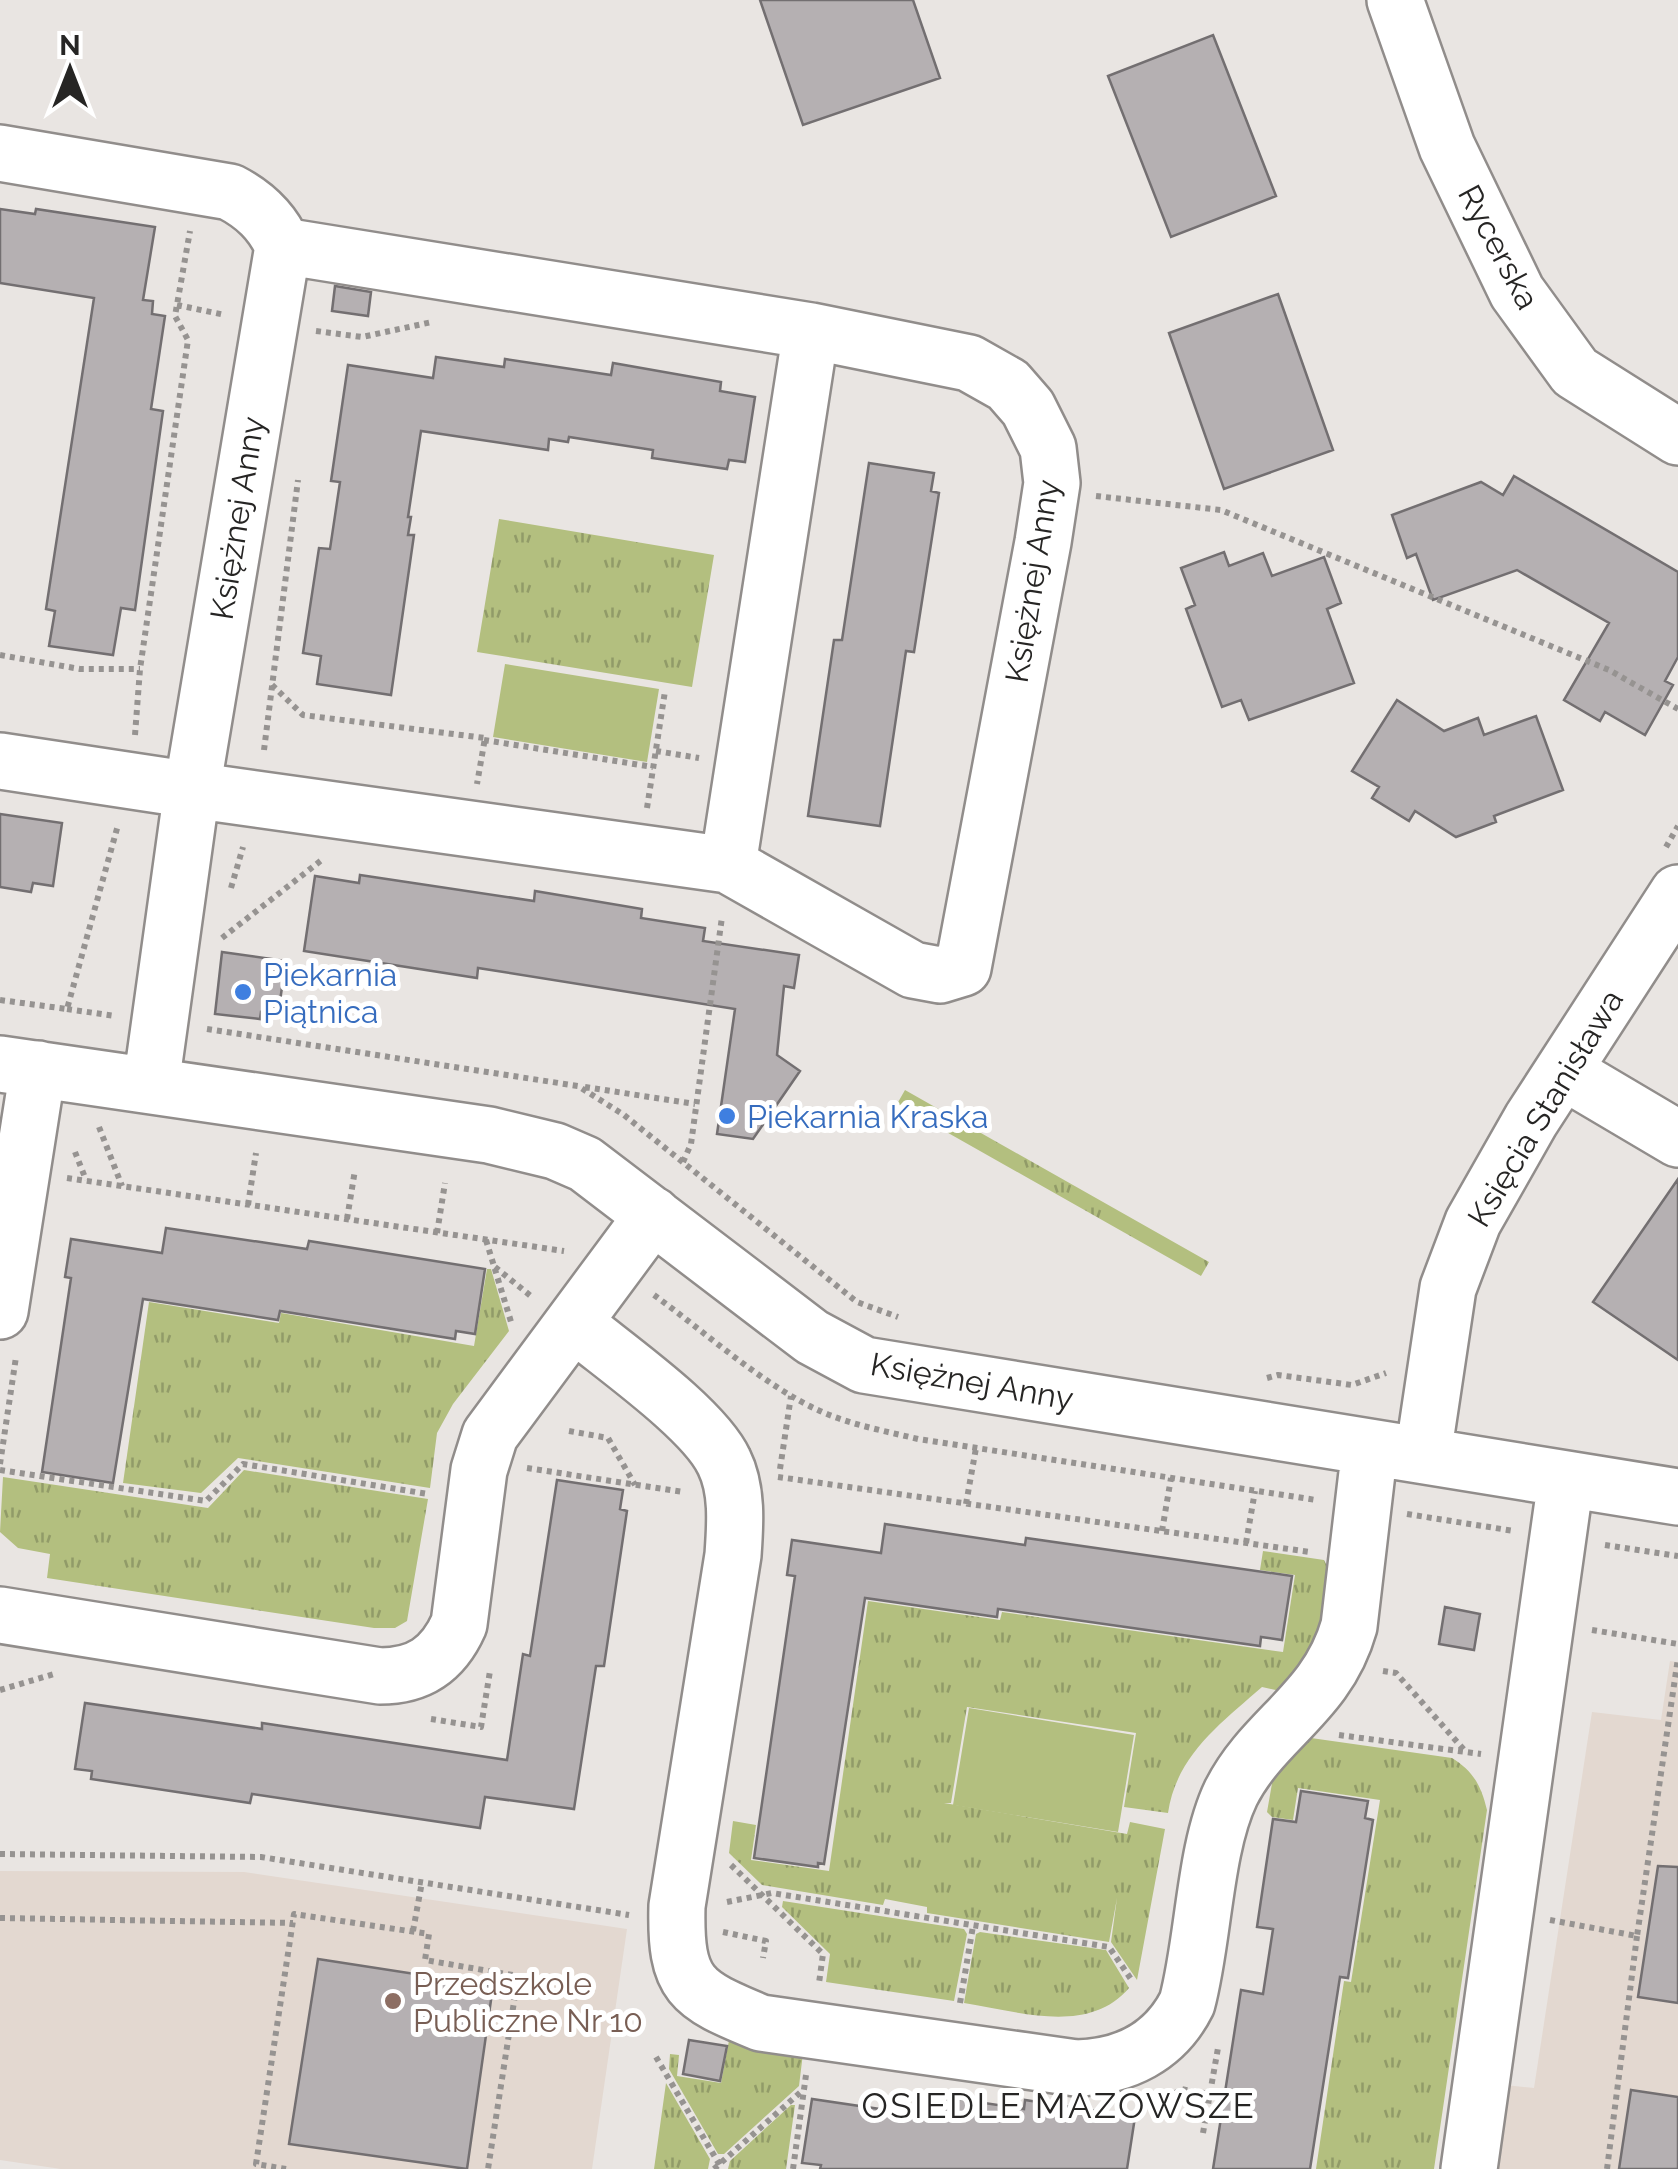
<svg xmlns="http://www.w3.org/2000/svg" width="1678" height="2169" font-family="Raleway,sans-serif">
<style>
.built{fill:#e3d8d0}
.grass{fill:url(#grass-tufts)}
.garden{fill:#b3bf7f}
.building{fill:#b5b0b2;stroke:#736f71;stroke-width:2.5}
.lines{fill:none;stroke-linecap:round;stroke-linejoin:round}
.minor-casing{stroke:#918d8b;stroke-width:60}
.path{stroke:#969391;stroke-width:6;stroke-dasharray:5 5;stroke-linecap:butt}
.minor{stroke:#fff;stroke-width:55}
.shop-dot{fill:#3f7fe0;stroke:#fff;stroke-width:4}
.education-dot{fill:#8d6e63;stroke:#fff;stroke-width:4}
.labels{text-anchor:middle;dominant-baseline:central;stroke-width:10;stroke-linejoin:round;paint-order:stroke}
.street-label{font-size:32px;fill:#262524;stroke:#fff}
.shop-label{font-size:32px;fill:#366cbe;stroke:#fff;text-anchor:start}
.education-label{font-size:32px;fill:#785e54;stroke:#fff;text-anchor:start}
.neighbourhood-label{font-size:35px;letter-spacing:2.5px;fill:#262524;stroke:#fff}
</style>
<defs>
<pattern id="grass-tufts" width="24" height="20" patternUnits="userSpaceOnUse" patternTransform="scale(2.5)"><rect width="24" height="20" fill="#b3bf7f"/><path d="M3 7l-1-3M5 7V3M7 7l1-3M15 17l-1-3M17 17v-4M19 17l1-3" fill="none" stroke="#919b68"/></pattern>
</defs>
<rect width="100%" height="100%" fill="#e9e5e2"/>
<path class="built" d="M1670,1661L1678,1662V2169H1494L1505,2085L1534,2088L1592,1712L1661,1720Z
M0,1871L244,1872L627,1929L592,2169H61L0,2160Z"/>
<path class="grass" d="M499,519L714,555L692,687L477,652Z
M905,1090L1209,1262L1201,1276L897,1104Z
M487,1269H491L509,1331L453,1404L437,1433L430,1488L238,1458L201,1493L123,1483L149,1302L279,1323L281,1313L474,1346Z
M244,1470L428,1499L407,1621L395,1628H374L47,1578L50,1554L18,1548L0,1532L3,1477L208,1508Z
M1263,1551L1324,1560L1328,1568L1319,1632L1294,1694L1262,1687C1221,1723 1176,1756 1168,1813L1124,1807L1136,1733L967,1707L951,1803H944L1127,1834L1130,1822L1165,1829L1137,1980L1111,1942L1117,1898L1109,1942L927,1913V1907L885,1899L883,1905L762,1885L729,1853L733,1821L756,1825L751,1860L829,1871L868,1601L1000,1620L1002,1612L1283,1652L1295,1575L1260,1570Z
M1311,1738L1452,1758C1473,1771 1481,1785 1487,1810L1434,2169H1316L1344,1981L1351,1982L1380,1800L1298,1788L1293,1820L1272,1817L1267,1812L1274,1772Z
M783,1901L964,1929L967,1934L954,2001L826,1982L830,1954L782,1907Z
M980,1932L1106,1950L1129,1988C1088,2036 1017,2011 964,2003L976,1934Z
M730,2035L804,2045L799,2086L724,2154H718L669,2069L670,2054L679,2055L677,2076L721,2083Z
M666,2083L710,2159L708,2169H654Z
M791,2105H795L786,2169H728L730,2161Z"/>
<path class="garden" d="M505,664L659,689L647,762L493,737Z
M969,1708L1134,1735L1118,1832L953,1805Z"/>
<path class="building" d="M760,0H913L940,78L803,125Z
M1213,35L1276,196L1171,237L1108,76Z
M0,209L35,214L36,209L155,227L143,300L153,301L152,314L165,316L151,409L163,411L135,610L121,608L113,655L49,646L55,611L46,609L94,298L0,283Z
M335,286L371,292L368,316L332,311Z
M1278,294L1333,450L1224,489L1169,333Z
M436,357L504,367L505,359L611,375L613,363L721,382L720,391L755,397L745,462L729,460L727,469L652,458L653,450L569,437L568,442L549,439L548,450L421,431L408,517H411L408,535H414L391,695L317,684L321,656L303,653L319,548L330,549L340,482L331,481L348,365L433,378Z
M869,463L934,473L931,491L939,493L914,652L906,651L880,826L808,816L834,640H842Z
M1514,476L1678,572V657L1665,681L1673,685L1645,735L1605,712L1600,721L1564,700L1609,623L1517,570L1433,600L1416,554L1407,558L1392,515L1481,482L1503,495Z
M1224,552L1229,566L1263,553L1272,576L1324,557L1341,603L1327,609L1354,683L1249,720L1241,700L1222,707L1186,609L1195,605L1181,568Z
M1397,700L1444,731L1478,718L1484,735L1536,716L1563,790L1494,816L1496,822L1456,837L1415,811L1409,821L1372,798L1379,787L1352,771Z
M0,814L62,823L53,886L33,883L31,892L0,887Z
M360,875L534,901L535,891L642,909L641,918L705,928L703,941L799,955L794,988L784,986L777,1055L800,1071L753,1139L717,1134L735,1009L478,968L477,978L304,951L315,876L359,883Z
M222,952L286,961L278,1014L261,1012L260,1019L215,1014Z
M1678,1179V1360L1593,1302Z
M166,1228L307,1249L309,1241L485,1269L475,1334L456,1331L455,1339L280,1311L278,1320L143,1299L113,1483L42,1472L71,1278L65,1277L71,1239L162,1253Z
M557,1480L623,1490L620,1509L627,1511L604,1666H596L574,1809L485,1797L480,1828L252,1794L250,1803L91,1779L92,1771L75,1769L85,1703L262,1729V1723L507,1760L523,1654L530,1656Z
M885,1524L1025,1545L1026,1538L1292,1576L1282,1640L1261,1637L1260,1646L998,1609L997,1617L865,1598L824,1864L818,1863V1867L754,1858L795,1576L787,1575L792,1540L881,1553Z
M1445,1607L1480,1614L1474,1650L1439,1644Z
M1301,1791L1368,1801L1365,1818L1373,1820L1348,1978L1340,1977L1310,2169H1213L1241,1990L1263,1994L1273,1929L1257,1927L1273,1819L1296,1822Z
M1658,1866L1678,1867V2003L1638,1997Z
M318,1959L493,1986L467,2169L289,2144Z
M689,2040L727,2046L720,2081L683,2074Z
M1631,2090L1678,2097V2169H1619Z
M937,2096L1024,2109L1025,2100L1135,2117L1127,2169H820L821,2165L802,2163L812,2099L934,2117Z"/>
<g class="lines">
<g class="minor-casing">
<path id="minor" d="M1395,0L1447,147L1517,292L1575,372L1678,437
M0,153L230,192C255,205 272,221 283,246L192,790L728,865L811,331L283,246
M0,761L192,790L151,1085
M728,865L913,970L940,975L963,968L1043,542L1052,483L1048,448L1028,408L1008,385L969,363L811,331
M0,1064L489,1135L555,1151L585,1164L812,1337L864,1365L1678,1497
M1563,1071L1678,1139
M0,1311L38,1069
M575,1324C615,1357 704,1419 724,1462C738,1490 735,1526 733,1555L677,1906C675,1986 690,1994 761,2023L1076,2068C1124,2067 1165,2047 1187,2003C1204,1940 1204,1849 1231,1793C1264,1728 1327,1704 1349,1626L1370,1447
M1423,1455L1448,1288L1473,1222L1531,1120L1678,893
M0,1615L380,1676C419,1676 443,1660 459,1624L479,1470L490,1435L653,1215
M1469,2169L1566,1480"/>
</g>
<path class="path" d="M177,305L225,315
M316,331L362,337L432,322
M1096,496L1221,510L1609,670L1678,709
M0,655L80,669H140
M272,685L303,715L485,738L477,784
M135,735L140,669L188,340L175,316L190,231
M484,740L653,767
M264,750L298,480
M656,751L699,758
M647,808L665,691
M1666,847L1678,826
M231,888L243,847
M222,938L323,859
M0,1000L67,1009L118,825
M67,1009L115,1016
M207,1029L578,1086L624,1115L857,1302L898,1317
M585,1087L695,1104
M99,1127L122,1186
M75,1152L86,1180
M683,1162L691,1144L722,917
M67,1178L564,1251
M248,1205L256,1153
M347,1219L355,1170
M437,1233L445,1183
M486,1240L512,1325
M495,1267L532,1297
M654,1295C705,1332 764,1386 820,1411C851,1425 885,1431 918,1439L1316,1500
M1267,1378L1278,1375L1352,1385L1386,1373
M569,1431L608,1438L635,1485
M0,1464L16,1357
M527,1468L683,1492
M780,1469L791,1396
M0,1470L206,1501L243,1464L428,1494
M778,1477L1310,1552
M966,1504L976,1448
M1407,1514L1514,1531
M1162,1531L1171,1478
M1246,1543L1255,1491
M1605,1545L1678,1556
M1592,1630L1678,1644
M1383,1671L1396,1673L1466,1752
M0,1690L54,1674
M431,1719L481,1727L490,1671
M1339,1735L1481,1754
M0,1854L261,1857L629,1915
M731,1865L823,1954L819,1983
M727,1902L772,1893L1109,1947L1133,1982
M0,1918L293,1923
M1550,1920L1637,1936L1678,1658
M413,1931L422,1882
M723,1932L766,1941L763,1958
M960,2003L973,1926
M656,2057L722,2169
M1174,2094L1181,2089L1210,2094
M1203,2133L1218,2048
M286,2169L256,2164L294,1914L429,1934L425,1960L518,1976L488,2169
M714,2169L803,2090
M793,2169L806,2075
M1607,2169L1637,1936"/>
<use href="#minor" class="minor"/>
</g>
<g class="shop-dot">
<circle cx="243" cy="992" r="10"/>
<circle cx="727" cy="1116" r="10"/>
</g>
<circle class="education-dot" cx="393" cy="2001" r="10"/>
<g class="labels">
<g class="street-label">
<text transform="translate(1499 247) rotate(62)">Rycerska</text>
<text transform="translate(237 518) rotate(-81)">Księżnej Anny</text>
<text transform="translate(1032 581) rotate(-81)">Księżnej Anny</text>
<text transform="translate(1545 1108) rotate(-59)">Księcia Stanisława</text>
<text transform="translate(972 1381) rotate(10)">Księżnej Anny</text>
</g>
<g class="shop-label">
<text x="263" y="974">Piekarnia<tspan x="263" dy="37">Piątnica</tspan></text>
<text x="747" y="1116">Piekarnia Kraska</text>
</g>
<g class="education-label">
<text x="413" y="1983">Przedszkole<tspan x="413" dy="37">Publiczne Nr 10</tspan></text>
</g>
<g class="neighbourhood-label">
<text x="1059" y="2105">OSIEDLE MAZOWSZE</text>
</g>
</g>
<g transform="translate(70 70)" stroke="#ffffff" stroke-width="8" paint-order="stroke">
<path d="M0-8L18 38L0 25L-18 38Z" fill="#262524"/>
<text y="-15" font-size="28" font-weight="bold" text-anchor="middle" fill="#262524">N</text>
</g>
</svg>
